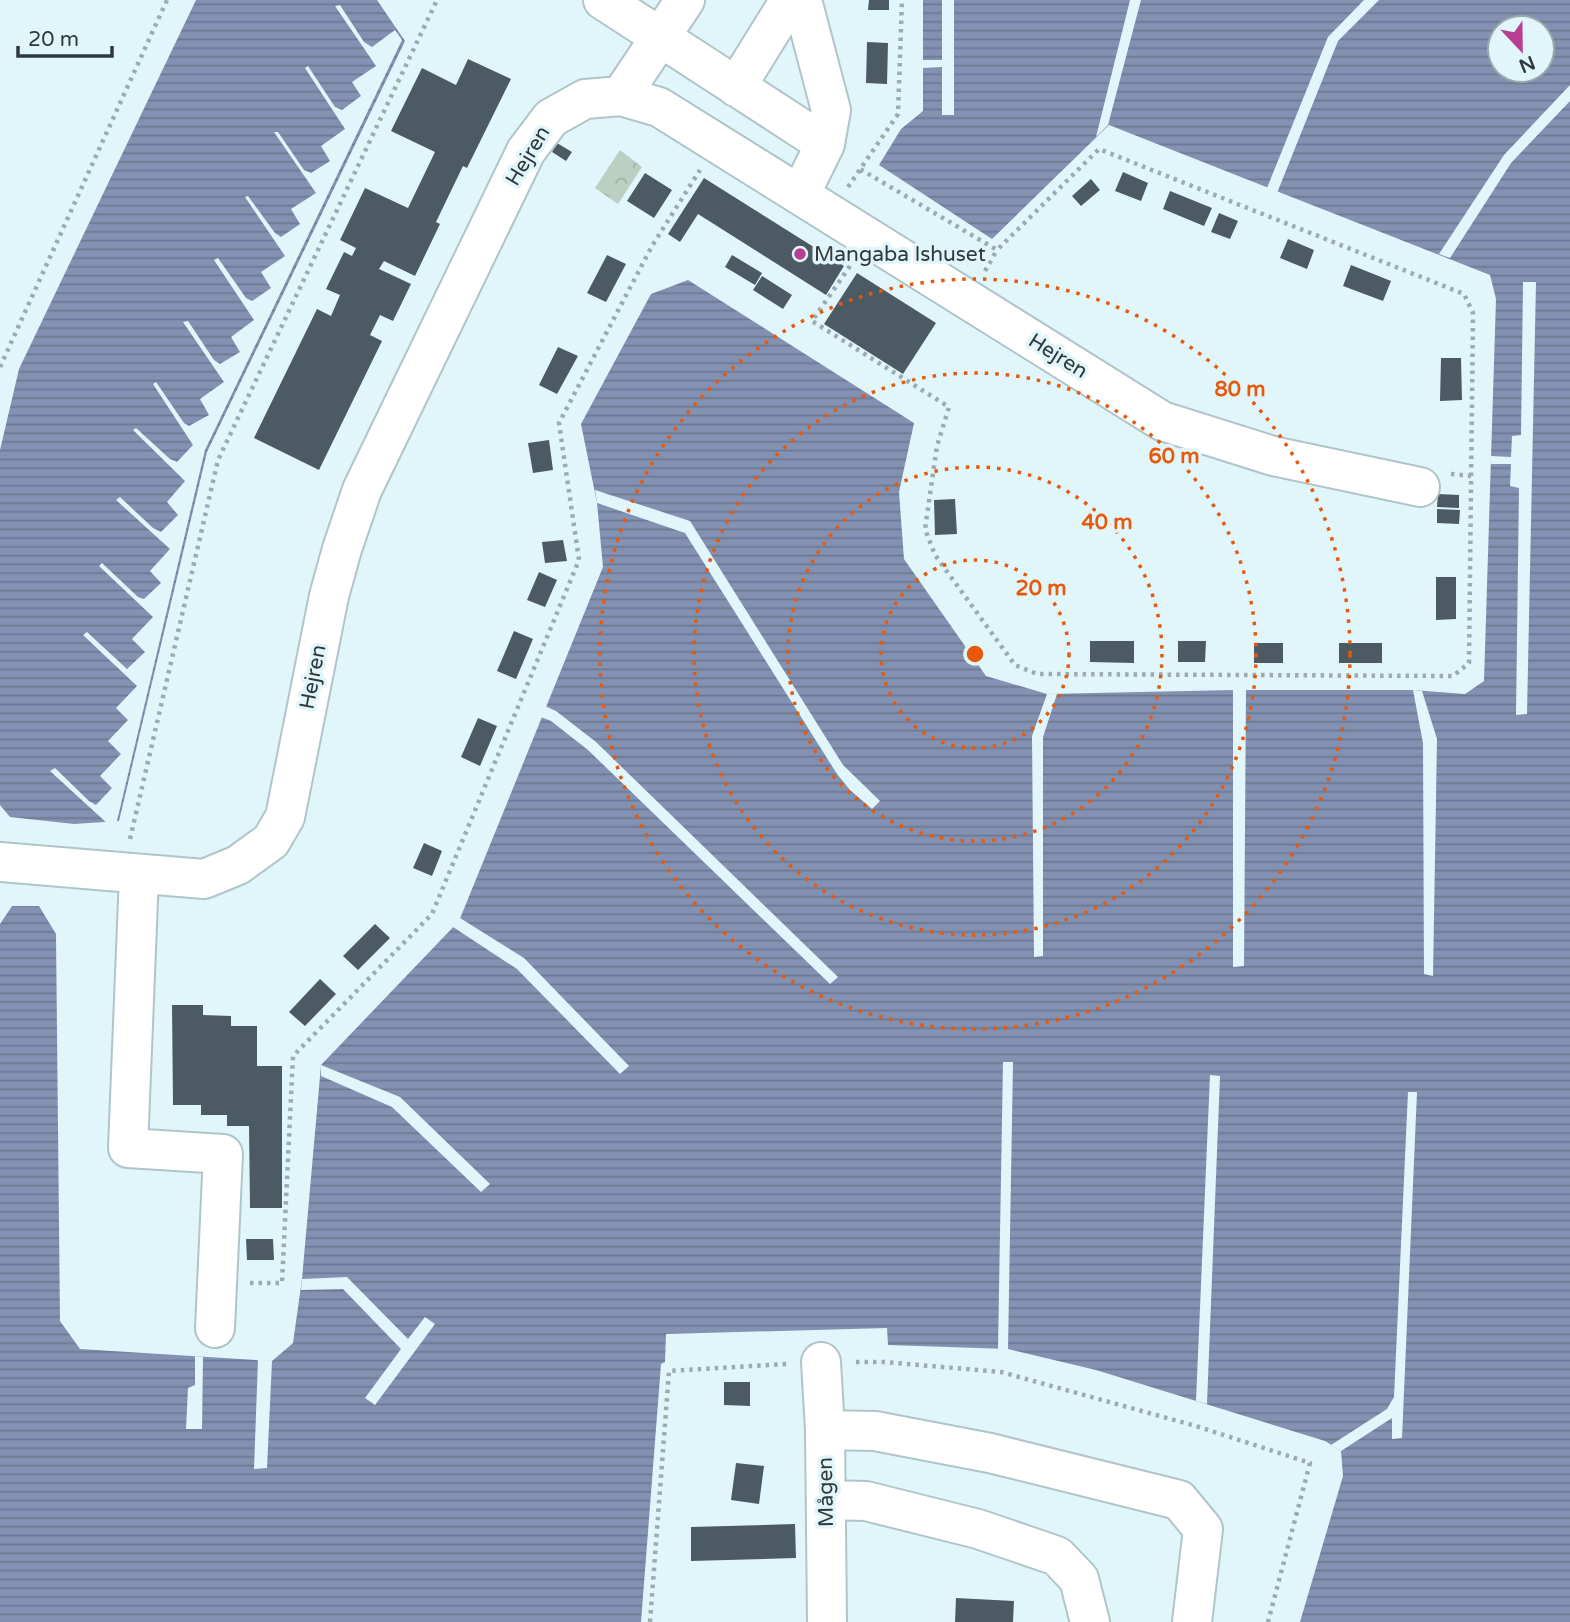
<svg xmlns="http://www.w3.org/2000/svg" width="1570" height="1622" font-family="'Varela Round',sans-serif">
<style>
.park{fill:url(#park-crowns)}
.water{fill:url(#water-rules);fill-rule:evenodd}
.pier{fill:#e1f6fb}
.building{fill:#4c5a63}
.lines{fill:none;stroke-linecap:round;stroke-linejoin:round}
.minor-casing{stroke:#b0c5c9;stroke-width:42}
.path{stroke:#9babaf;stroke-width:4.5;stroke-dasharray:3.5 5;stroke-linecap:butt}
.minor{stroke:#fff;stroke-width:38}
.ring{fill:none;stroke:#e8590c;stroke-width:3.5;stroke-dasharray:3.5 7}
.poi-dot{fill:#b83e91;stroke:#e1f6fb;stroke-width:2.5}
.labels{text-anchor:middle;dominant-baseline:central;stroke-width:7;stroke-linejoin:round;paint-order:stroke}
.street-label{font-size:21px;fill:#2f383a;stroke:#e1f6fb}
.poi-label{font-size:21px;fill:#2f383a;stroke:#e1f6fb;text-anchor:start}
.centre{fill:#e8590c;stroke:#e1f6fb;stroke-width:3.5}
.ring-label{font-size:21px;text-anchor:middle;font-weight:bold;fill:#e8590c;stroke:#e1f6fb;stroke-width:7;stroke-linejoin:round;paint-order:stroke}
</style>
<defs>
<pattern id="park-crowns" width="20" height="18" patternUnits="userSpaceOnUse" patternTransform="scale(1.75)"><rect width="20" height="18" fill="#b9d0c2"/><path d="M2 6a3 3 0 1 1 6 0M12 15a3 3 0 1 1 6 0" fill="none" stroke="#9fb3a7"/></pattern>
<pattern id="water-rules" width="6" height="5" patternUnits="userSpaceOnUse" patternTransform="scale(1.75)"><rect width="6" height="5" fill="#8392b2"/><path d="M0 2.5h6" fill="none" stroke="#6c7892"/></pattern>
</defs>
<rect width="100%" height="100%" fill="#e1f6fb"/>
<path class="park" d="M620,150L642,167L618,204L595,188Z"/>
<path class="water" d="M196,0H377L405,41L207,452L119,821L74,824L10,817L0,805V450L19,369Z
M923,0H1570V1622H1300L1343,1476L1341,1451L1325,1441L1096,1370L1008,1349L888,1345L887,1328L666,1334L665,1362L661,1364L641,1622H0V924L12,906H39L56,934L60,1321L80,1349L272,1361L293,1343L302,1279L321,1065L459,921L603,567L597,503L581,424L651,294L688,280L914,423L899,492L904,559L986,676L1047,694L1233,690H1413L1465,694L1484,681L1496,299L1490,275L1109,125L992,239L879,165L901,129L923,111ZM1500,28H1542V70H1500Z"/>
<path class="pier" d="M942,0H954V115H942V67L923,68V60H942Z
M1130,0H1141L1108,125L1096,137Z
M1364,0H1379L1338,41L1277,193L1267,188L1328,37Z
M340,5L364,42L372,47L395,30L402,40L205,450L116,825H109L50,771L55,768L89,801L96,805L112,788L100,776L121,754L108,741L128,720L116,708L137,686L83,635L87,632L127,669L145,652L132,639L153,617L99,566L102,563L138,597L144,599L161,583L150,571L170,549L116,500L120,497L153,528L161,532L178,515L167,502L185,481L133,430L136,428L170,459L177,462L193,445L153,384L156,382L184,423L189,426L209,415L200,399L224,382L183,322L188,321L214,360L220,364L240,352L231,337L254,320L214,260L218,258L246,298L252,301L271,288L261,272L285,256L245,197L248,196L275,233L281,237L300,224L291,209L316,193L274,132H278L304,170L311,173L330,161L321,146L345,129L305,68L308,66L335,107L342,110L361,96L352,82L376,66L335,6Z
M1570,85V101L1511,163L1450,258L1439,254L1504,155Z
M1523,282H1536L1527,714L1516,715L1519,488L1510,486L1511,464H1491V456L1511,457L1512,436L1521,435Z
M595,490L690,521L843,765L880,801L872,809L850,790L837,774L685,533L597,503Z
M1233,690H1246L1244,966L1233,967Z
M1413,690L1422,691L1437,739L1433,976L1424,974L1423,743Z
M1047,694H1057L1043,737V956L1034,957L1032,736Z
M545,706L556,711L596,742L838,977L830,984L588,750L551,721L541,717Z
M460,918L524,958L629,1066L620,1074L517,969L453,927Z
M1003,1062H1013L1008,1349H998Z
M321,1065L400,1097L490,1184L481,1192L392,1107L321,1076Z
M1210,1075L1220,1076L1207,1404L1196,1401Z
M1408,1092H1417L1402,1438L1392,1439V1418L1341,1451L1331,1445L1387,1409L1394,1397Z
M347,1277L408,1339L425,1317L435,1324L375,1405L365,1398L401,1349L343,1289L301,1290L302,1279Z
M195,1356L203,1357L202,1429H186L188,1388L195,1385Z
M258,1359L272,1361L267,1468L254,1469Z"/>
<path class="building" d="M869,0H889V10H868Z
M867,42L888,43L887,84L866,83Z
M468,59L511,79L467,168L463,166L436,222L440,224L415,276L384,261L379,269L411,284L393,321L380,315L370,335L382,341L319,470L254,438L317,309L331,316L340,295L326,289L344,252L352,256L356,248L340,240L365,188L408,208L435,152L391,131L422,68L456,85Z
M557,143L572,152L566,161L552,152Z
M1123,172L1148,183L1141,201L1115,191Z
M645,173L672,190L654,218L627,201Z
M704,178L844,266L826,295L698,214L680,242L668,234Z
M1091,179L1100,190L1081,206L1072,196Z
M1170,191L1212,208L1204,226L1163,209Z
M1219,213L1238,221L1230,239L1211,232Z
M1288,239L1314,250L1307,269L1280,258Z
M607,255L626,264L606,302L587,293Z
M732,255L762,273L755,285L725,267Z
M1351,265L1391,281L1383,301L1343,286Z
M857,273L936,323L903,374L824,324Z
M762,276L792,295L783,309L753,290Z
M558,347L578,356L557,394L539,385Z
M1441,358H1461L1462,400L1440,401Z
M549,440L553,470L533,473L528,443Z
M1438,494L1459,495V508L1437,507Z
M955,499L957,534L935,535L934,500Z
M1437,509L1460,510L1459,524L1437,523Z
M563,540L567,561L545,563L542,542Z
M539,572L557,580L545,607L527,600Z
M1436,577H1456V619L1436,620Z
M514,631L533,639L516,679L497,671Z
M1090,641H1134V663L1090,662Z
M1178,641H1206L1205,662H1178Z
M1254,643H1283V663H1254Z
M1339,643H1382V663H1339Z
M478,718L497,726L480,766L461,757Z
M424,843L442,851L432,876L413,868Z
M375,924L390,938L358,970L343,956Z
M320,979L336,994L305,1026L289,1012Z
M172,1005H203V1015L231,1016V1026H257V1066H282V1208H250L249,1126H227V1115H201V1105H173Z
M246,1239H273L274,1260H247Z
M724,1382H750V1406L724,1405Z
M736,1463L764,1466L759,1504L731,1500Z
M795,1524L796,1558L691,1561V1527Z
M956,1598L1014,1601L1013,1622H955Z"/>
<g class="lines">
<g class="minor-casing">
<path id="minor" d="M603,0L825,144
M736,87L790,0
M621,96L685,0
M800,195L825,144L831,110L802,0
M0,862L204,879L238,865L271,841L285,817L329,596L342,549L362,490L526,151L551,118L585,99L621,96L659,107L1162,421L1273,456L1420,487
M139,875L128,1148L223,1154L215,1328
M821,1362L825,1430L827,1622
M825,1430L875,1431L990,1453L1179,1500L1203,1529L1192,1622
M826,1500L866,1501L978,1529L1057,1556L1079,1579L1090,1622"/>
</g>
<path class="path" d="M848,187L898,114L902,0
M850,266L812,321L949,407L937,446L925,529L935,555L1015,665L1037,674L1453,676L1469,663L1473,313L1464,294L1099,149L997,250L860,169
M985,271L997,250
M0,367L167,0
M1451,474L1471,476
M130,839L218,460L437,0
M250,1283H282L293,1056L432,914L579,560L559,423L652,246L700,170
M856,1362H884L1001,1372L1196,1426L1310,1463L1268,1622
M650,1622L669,1371L788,1364"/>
<use href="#minor" class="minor"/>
</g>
<g class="ring">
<circle cx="975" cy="654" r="94"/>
<circle cx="975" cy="654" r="187"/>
<circle cx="975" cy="654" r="281"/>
<circle cx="975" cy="654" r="375"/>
</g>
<circle class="poi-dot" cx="800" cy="254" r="7"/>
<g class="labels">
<g class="street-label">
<text transform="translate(528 156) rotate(-59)">Hejren</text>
<text transform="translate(1058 356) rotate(32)">Hejren</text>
<text transform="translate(313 677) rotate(-79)">Hejren</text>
<text transform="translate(826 1492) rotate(-91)">Mågen</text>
</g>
<g class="poi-label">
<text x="814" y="254">Mangaba Ishuset</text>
</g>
</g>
<circle cx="975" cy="654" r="10" class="centre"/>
<g class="ring-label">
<text x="1240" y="396">80 m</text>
<text x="1174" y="463">60 m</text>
<text x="1107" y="529">40 m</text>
<text x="1041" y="595">20 m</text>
</g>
<g transform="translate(1521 49) rotate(158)"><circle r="33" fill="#e1f6fb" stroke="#9aaaae" stroke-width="2"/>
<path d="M0-5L12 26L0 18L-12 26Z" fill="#b83e91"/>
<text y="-10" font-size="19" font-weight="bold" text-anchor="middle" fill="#2f383a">N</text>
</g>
<path d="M18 46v10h94v-10" fill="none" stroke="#2f383a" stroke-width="3.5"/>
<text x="28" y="46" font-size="21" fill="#2f383a" stroke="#e1f6fb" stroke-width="5" paint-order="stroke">20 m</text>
</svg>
